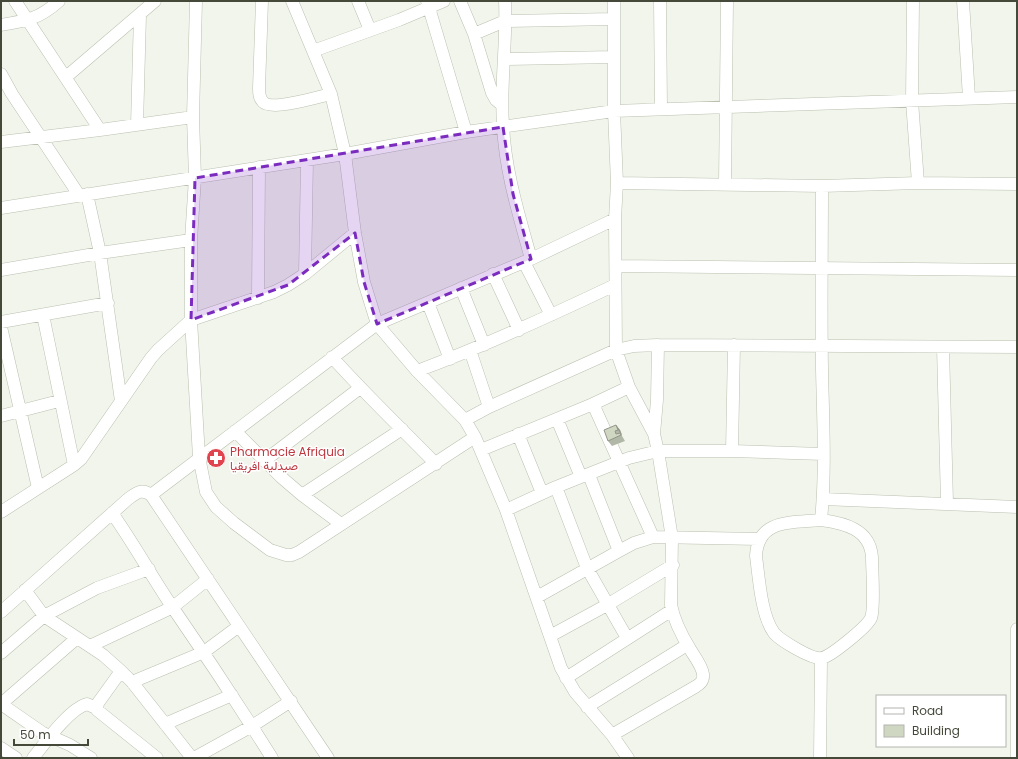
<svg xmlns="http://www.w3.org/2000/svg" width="1018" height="759" font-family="Poppins,Vazirmatn,sans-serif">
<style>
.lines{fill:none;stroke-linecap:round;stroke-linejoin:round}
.minor-casing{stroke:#bac0af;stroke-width:13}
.minor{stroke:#fff;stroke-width:12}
.wall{fill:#b2b8a7}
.shaded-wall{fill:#919688}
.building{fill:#cfd6c2;stroke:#919688}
.marked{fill:#7b2cbf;fill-opacity:0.2;stroke:#7b2cbf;stroke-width:3;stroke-dasharray:8 5;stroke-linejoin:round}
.labels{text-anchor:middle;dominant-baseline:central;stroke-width:3;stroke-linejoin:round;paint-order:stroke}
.health-label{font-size:12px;fill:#be3a42;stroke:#fff;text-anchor:start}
</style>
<rect width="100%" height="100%" fill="#f1f5ec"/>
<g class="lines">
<g class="minor-casing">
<path id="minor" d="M15,1L100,130
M196,1L193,117L195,178L191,240V320L199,457L206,492L216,507L234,523L270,550L286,555H292L299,552L475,437
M262,1L259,88C259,93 259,98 263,102C272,111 318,97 331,94
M292,1L331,94L345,154L355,233L364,282L377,324L417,371L465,420L475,437L506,510L561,668L575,692L612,735L628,758
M358,1L370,30
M427,1L466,132
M460,1L474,34L492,93L496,100L502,105
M505,1C507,43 500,84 503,125C505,171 519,215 531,259
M614,1V111L617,183L615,219L616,350L629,387L654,434
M660,1L661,109
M913,1L912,101L918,183
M963,1L969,98
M1,25C26,21 39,19 59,1
M474,34L505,21L614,19
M313,51L399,20L444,1
M504,59L614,57
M1,74L12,94L79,195
M66,77L155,1
M137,125L140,15
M1,142L100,130L193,117
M617,183L822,186L918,183L1017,184
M725,184L727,1
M87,194L100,253L121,401
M1,208L345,154L466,132L614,111L1017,97
M524,262L551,315
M616,266L1017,270
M1,270L100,253L191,240
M305,274L307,160
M493,274L519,330
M461,288L484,345
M258,298L259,167
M428,303L450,359
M43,315L74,465
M1,322L108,303
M1,327L38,488
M943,347L947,503
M470,350L489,407
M332,357C365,394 401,428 436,464
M417,371C484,346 550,316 615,285
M593,404L653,537
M1,416L59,401
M557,419L581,477
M465,420L489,407L616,350L634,346L658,345L1017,347
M235,431L281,477L302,495L341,524
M518,434L542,493
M481,450L593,404L629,387
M732,451L734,345
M264,461L360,388
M589,475L619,551
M556,487L587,568L627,638
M151,495L377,324L531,259L615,219
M302,495L402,429
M823,499L1017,507
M506,510L556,487L581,477L629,458L658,451H732L823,454
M1,512L74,465L81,459L151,358L158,350L191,320L274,292L288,285L305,274L355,233
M112,513C134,544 152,577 173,608C207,657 240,707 272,758
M821,520C844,523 870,529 872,557C872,570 875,608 871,618C867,627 831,656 822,658C812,660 780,640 774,633C761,615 759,578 756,556C758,518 792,523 821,520Z
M821,520C826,470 823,419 822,369C821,308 822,247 822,186
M25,590L44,616L103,655L121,671L132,682L192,758
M537,597L619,551L634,543L653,537L759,539
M1,612L128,499C136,493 142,488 151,495L328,758
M550,636L607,605L673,565
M90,646L173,607L208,579
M1,653L44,616L97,588L149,569
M121,671L98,703L97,710L157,758
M566,678L672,610
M132,682L204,652L239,626
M1,704L43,733L70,745L91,758
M1,704L77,638
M587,707L687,645
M165,724L232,695
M612,735L695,687C700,684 704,681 703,674C702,666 694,656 690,649C682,636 674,620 671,605L672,538L658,451L654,434L657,400L658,345
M1,748L16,758
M33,758C45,743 69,709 87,704L96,708
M194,758L252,726L291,701
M820,758L821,658
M1017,758V629"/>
</g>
<use href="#minor" class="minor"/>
</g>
<path class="wall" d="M616,425L620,430L622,435V436L625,441L612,446L608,441Z"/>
<path class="shaded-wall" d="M616,425L620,430L622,435L618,430Z"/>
<path class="building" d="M616,425L618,430L615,431L616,434L620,433L621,435L608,441L604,430Z"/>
<path class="marked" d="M503,127L513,194L531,259L377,324L364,282L355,233L288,285L191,320L195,178Z"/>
<defs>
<g id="pharmacy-disc" transform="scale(1)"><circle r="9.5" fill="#e0444e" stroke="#fff"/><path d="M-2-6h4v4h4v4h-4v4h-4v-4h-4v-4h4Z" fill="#fff"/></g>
</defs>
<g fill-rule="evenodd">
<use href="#pharmacy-disc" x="216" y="458"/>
</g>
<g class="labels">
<g class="health-label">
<text x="230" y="451">Pharmacie Afriquia<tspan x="230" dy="14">صيدلية افريقيا</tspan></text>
</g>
</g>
<rect width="1018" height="759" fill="none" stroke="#44493a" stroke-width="4"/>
<rect x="876" y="695" width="130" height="52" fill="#ffffff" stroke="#b4b6b0"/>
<rect x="884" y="708" width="20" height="6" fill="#ffffff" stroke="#b4b6b0"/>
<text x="912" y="715" font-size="12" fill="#44493a">Road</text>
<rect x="884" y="725" width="20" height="12" fill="#cfd6c2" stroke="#b4b6b0"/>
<text x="912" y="735" font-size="12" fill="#44493a">Building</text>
<path d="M14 739v6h74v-6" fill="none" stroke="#44493a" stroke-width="2"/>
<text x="20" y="739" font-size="12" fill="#44493a" stroke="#ffffff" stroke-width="3" paint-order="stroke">50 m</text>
</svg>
